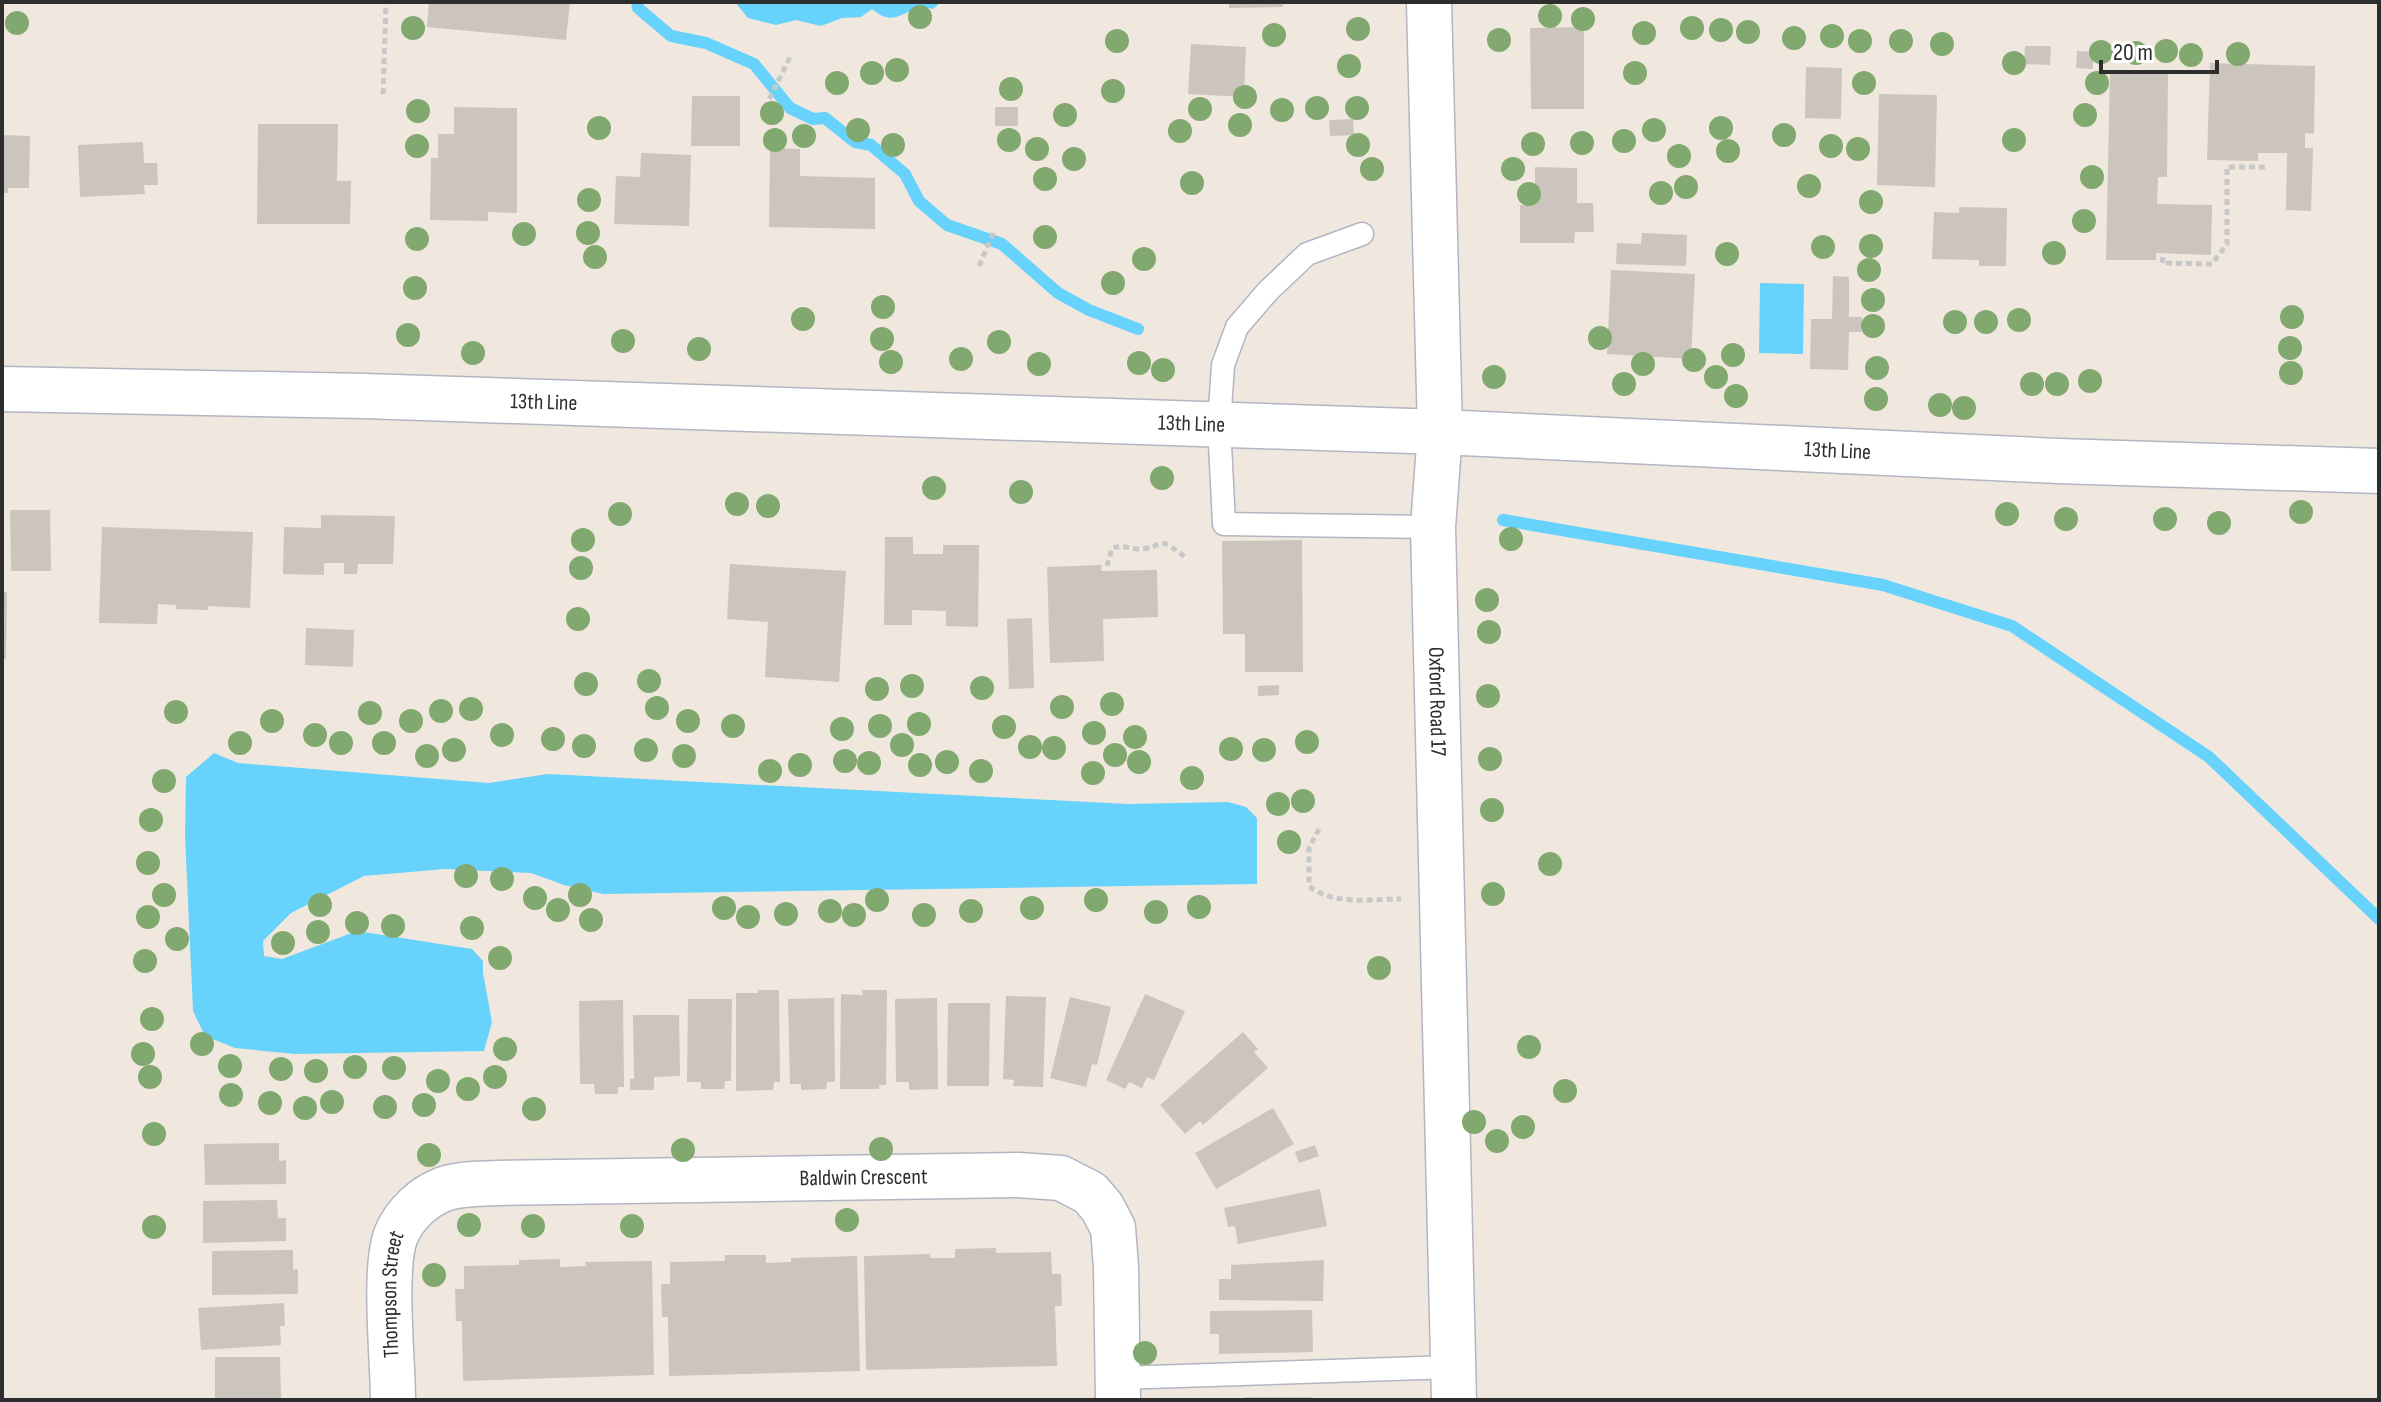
<svg xmlns="http://www.w3.org/2000/svg" width="2381" height="1402" font-family="'Sofia Sans Condensed',sans-serif">
<style>
.water{fill:#67d2fb}
.lines{fill:none;stroke-linecap:round;stroke-linejoin:round}
.stream{stroke:#67d2fb;stroke-width:12}
.building{fill:#cbc5bd}
.service-casing{stroke:#b2b5c2;stroke-width:25}
.minor-casing{stroke:#b2b5c2;stroke-width:47}
.secondary-casing{stroke:#b2b5c2;stroke-width:47}
.path{stroke:#c8c8c8;stroke-width:5;stroke-dasharray:6 4;stroke-linecap:butt}
.service{stroke:#fff;stroke-width:22}
.minor{stroke:#fff;stroke-width:44}
.secondary{stroke:#fff;stroke-width:44}
.tree{fill:#81a86e}
.labels{text-anchor:middle;dominant-baseline:central;stroke-width:8;stroke-linejoin:round;paint-order:stroke}
.street-label{font-size:22px;fill:#2d2d2d;stroke:#fff}
</style>
<rect width="100%" height="100%" fill="#f0e8de"/>
<path class="water" d="M735,2H941L933,9C907,1 898,32 872,9L861,17L842,18L821,26L796,20L776,25L748,18Z
M1760,283L1804,284L1803,354L1759,353Z
M214,753L238,763L489,783L548,774L1128,804L1228,802L1246,807L1257,818V884L603,894L564,885L531,873L445,869L364,876L291,913L263,941L264,956L282,959L357,931L472,949L483,961V973L492,1022L484,1051L295,1054L235,1048L205,1036L193,1011L185,836L186,777Z"/>
<g class="lines">
<path class="stream" d="M637,2L638,8L671,36L706,43L754,64L790,108L813,119L825,118L855,142L871,145L905,174L919,201L947,225L1002,244L1058,293L1089,310L1138,329
M1503,520L1883,585L2012,626L2209,757L2379,919"/>
</g>
<path class="building" d="M429,2H570L566,40L427,27Z
M1229,2H1283V7L1229,8Z
M1584,27V109H1531L1530,28Z
M1191,44L1246,47L1244,97L1188,94Z
M2025,46H2051L2050,65L2024,64Z
M2077,51L2093,52V69L2076,68Z
M2210,63L2315,66L2314,134L2305,133V148H2313L2311,211L2286,210L2287,153H2258V161L2207,160Z
M1806,67L1842,68L1841,119L1805,118Z
M2110,72L2168,73L2167,177H2158L2157,204L2212,205L2211,255L2156,253V260H2106Z
M1879,94L1937,95L1935,187L1877,185Z
M692,96H740V146H691Z
M454,107L517,108V213L488,212V221L430,220L431,158H438V134H454Z
M995,107H1018V126H995Z
M1353,119L1354,135L1330,136L1329,120Z
M258,124H338L337,181H351L350,224H257Z
M2,135L30,136L29,188H8V193H2Z
M143,142L144,163H157L158,185H144L145,194L80,197L78,145Z
M770,148L800,149V176L875,178V229L769,227Z
M641,153L691,155L689,226L614,224L616,176L640,177Z
M1535,167L1577,168V203H1593L1594,232H1575L1574,243H1520V205H1535Z
M1959,207L2007,208L2006,266H1979V260L1932,259L1934,212L1959,213Z
M1642,233L1687,235L1686,266L1616,264L1617,243L1641,244Z
M1611,270L1695,274L1691,359L1607,354Z
M1833,276L1849,277V317H1862L1861,332H1849L1848,370L1810,369L1811,319H1832Z
M10,510H50L51,571H11Z
M321,515L395,516L393,564H358L357,574H344V563H324V575L283,574L284,527L321,528Z
M102,527L253,532L250,608L208,606V610L176,609V605L158,604L157,624L99,623Z
M885,537H913V554H943V545H979L978,627L946,626V611L912,610V625H884Z
M1302,540L1303,672H1245V634H1223L1222,541Z
M730,564L846,571L839,682L765,677L768,622L727,619Z
M1102,565L1101,571L1157,570L1158,617L1103,619L1104,661L1050,663L1047,567Z
M2,592H7L6,659H2Z
M1032,618L1034,688L1009,689L1007,619Z
M306,628L354,630L353,667L305,665Z
M1279,685V695L1258,696V686Z
M758,990H779L780,1082H774L773,1090L736,1091V993H758Z
M862,990H887L886,1085H879V1089H840L841,994L863,995Z
M1145,994L1185,1011L1154,1080L1147,1077L1142,1088L1129,1082L1125,1089L1106,1080Z
M1006,996L1046,997L1043,1087L1013,1086L1014,1080L1003,1079Z
M1070,997L1111,1007L1097,1065L1092,1064L1086,1087L1050,1078Z
M834,998L835,1082H827L826,1089L801,1090V1084H790L788,999Z
M937,998L938,1089L909,1090V1082H896L895,999Z
M688,999H732L731,1081H725L724,1089H701V1082H687Z
M623,1000L624,1087H618V1094H595L594,1084H580L579,1001Z
M948,1003H990L989,1086H947Z
M633,1015H679L680,1076L654,1077V1090H630V1079H634Z
M1243,1032L1258,1049L1254,1052L1268,1068L1203,1125L1200,1121L1185,1134L1160,1105Z
M1273,1108L1294,1144L1216,1189L1195,1153Z
M279,1143V1161L286,1160V1184L205,1185L204,1144Z
M1315,1145L1319,1156L1299,1163L1295,1152Z
M1320,1189L1327,1226L1238,1244L1235,1226L1228,1227L1224,1208Z
M277,1200L278,1218H286V1241L203,1243V1201Z
M996,1248V1253L1051,1252L1052,1274H1061L1062,1306H1055L1057,1366L866,1370L864,1256L930,1254V1258H955V1249Z
M293,1250V1270L298,1269V1294L212,1295V1251Z
M725,1255H766V1263L791,1262V1258L857,1256L860,1371L669,1376L668,1317H662L661,1284H670V1262L725,1261Z
M560,1259V1267L586,1266L585,1262L652,1261L654,1375L463,1381L462,1321H456L455,1289H464V1266L519,1265V1260Z
M1324,1260L1323,1301L1219,1300V1279H1231V1265Z
M284,1303L285,1326H280L281,1345L201,1350L198,1308Z
M1312,1310L1313,1352L1219,1354V1334H1210V1311Z
M215,1357H280L281,1399L215,1398Z
M1245,1397H1313V1400H1245Z"/>
<g class="lines">
<g class="service-casing">
<path id="service" d="M1362,234L1307,254L1268,291L1237,327L1223,365L1219,424L1224,524L1433,527
M1118,1378L1453,1367"/>
</g>
<g class="minor-casing">
<g id="minor">
<path id="s1" d="M1440,432L2058,461L2379,471"/>
<path id="s2" d="M393,1400C393,1361 383,1268 396,1235C405,1214 423,1197 444,1189C461,1183 480,1184 498,1183L1018,1175L1061,1178L1090,1193L1102,1207L1113,1228L1116,1267L1118,1400"/>
</g>
</g>
<g class="secondary-casing">
<g id="secondary">
<path id="s3" d="M1429,2L1440,432L1433,527L1454,1400"/>
<path id="s4" d="M2,389L364,396L1440,432"/>
</g>
</g>
<path class="path" d="M383,94L386,2
M765,108L791,55
M2163,257L2162,263L2212,264L2227,244V167H2269
M979,266L995,229
M1107,566L1112,548C1122,545 1128,548 1138,549C1166,549 1153,532 1185,557
M1319,829L1309,848V886C1334,906 1370,899 1401,899"/>
<use href="#service" class="service"/>
<use href="#minor" class="minor"/>
<use href="#secondary" class="secondary"/>
</g>
<g class="tree">
<circle cx="1550" cy="16" r="12"/>
<circle cx="920" cy="17" r="12"/>
<circle cx="1583" cy="19" r="12"/>
<circle cx="17" cy="23" r="12"/>
<circle cx="413" cy="28" r="12"/>
<circle cx="1692" cy="28" r="12"/>
<circle cx="1358" cy="29" r="12"/>
<circle cx="1721" cy="30" r="12"/>
<circle cx="1748" cy="32" r="12"/>
<circle cx="1644" cy="33" r="12"/>
<circle cx="1274" cy="35" r="12"/>
<circle cx="1832" cy="36" r="12"/>
<circle cx="1794" cy="38" r="12"/>
<circle cx="1499" cy="40" r="12"/>
<circle cx="1117" cy="41" r="12"/>
<circle cx="1860" cy="41" r="12"/>
<circle cx="1901" cy="41" r="12"/>
<circle cx="1942" cy="44" r="12"/>
<circle cx="2166" cy="51" r="12"/>
<circle cx="2101" cy="52" r="12"/>
<circle cx="2136" cy="53" r="12"/>
<circle cx="2238" cy="54" r="12"/>
<circle cx="2191" cy="55" r="12"/>
<circle cx="2014" cy="63" r="12"/>
<circle cx="1349" cy="66" r="12"/>
<circle cx="897" cy="70" r="12"/>
<circle cx="872" cy="73" r="12"/>
<circle cx="1635" cy="73" r="12"/>
<circle cx="837" cy="83" r="12"/>
<circle cx="1864" cy="83" r="12"/>
<circle cx="2097" cy="83" r="12"/>
<circle cx="1011" cy="89" r="12"/>
<circle cx="1113" cy="91" r="12"/>
<circle cx="1245" cy="97" r="12"/>
<circle cx="1317" cy="108" r="12"/>
<circle cx="1357" cy="108" r="12"/>
<circle cx="1200" cy="109" r="12"/>
<circle cx="1282" cy="110" r="12"/>
<circle cx="418" cy="111" r="12"/>
<circle cx="772" cy="113" r="12"/>
<circle cx="1065" cy="115" r="12"/>
<circle cx="2085" cy="115" r="12"/>
<circle cx="1240" cy="125" r="12"/>
<circle cx="599" cy="128" r="12"/>
<circle cx="1721" cy="128" r="12"/>
<circle cx="858" cy="130" r="12"/>
<circle cx="1654" cy="130" r="12"/>
<circle cx="1180" cy="131" r="12"/>
<circle cx="1784" cy="135" r="12"/>
<circle cx="804" cy="136" r="12"/>
<circle cx="775" cy="140" r="12"/>
<circle cx="1009" cy="140" r="12"/>
<circle cx="2014" cy="140" r="12"/>
<circle cx="1624" cy="141" r="12"/>
<circle cx="1582" cy="143" r="12"/>
<circle cx="1533" cy="144" r="12"/>
<circle cx="893" cy="145" r="12"/>
<circle cx="1358" cy="145" r="12"/>
<circle cx="417" cy="146" r="12"/>
<circle cx="1831" cy="146" r="12"/>
<circle cx="1037" cy="149" r="12"/>
<circle cx="1858" cy="149" r="12"/>
<circle cx="1728" cy="151" r="12"/>
<circle cx="1679" cy="156" r="12"/>
<circle cx="1074" cy="159" r="12"/>
<circle cx="1372" cy="169" r="12"/>
<circle cx="1513" cy="169" r="12"/>
<circle cx="2092" cy="177" r="12"/>
<circle cx="1045" cy="179" r="12"/>
<circle cx="1192" cy="183" r="12"/>
<circle cx="1809" cy="186" r="12"/>
<circle cx="1686" cy="187" r="12"/>
<circle cx="1661" cy="193" r="12"/>
<circle cx="1529" cy="194" r="12"/>
<circle cx="589" cy="200" r="12"/>
<circle cx="1871" cy="202" r="12"/>
<circle cx="2084" cy="221" r="12"/>
<circle cx="588" cy="233" r="12"/>
<circle cx="524" cy="234" r="12"/>
<circle cx="1045" cy="237" r="12"/>
<circle cx="417" cy="239" r="12"/>
<circle cx="1871" cy="246" r="12"/>
<circle cx="1823" cy="247" r="12"/>
<circle cx="2054" cy="253" r="12"/>
<circle cx="1727" cy="254" r="12"/>
<circle cx="595" cy="257" r="12"/>
<circle cx="1144" cy="259" r="12"/>
<circle cx="1869" cy="270" r="12"/>
<circle cx="1113" cy="283" r="12"/>
<circle cx="415" cy="288" r="12"/>
<circle cx="1873" cy="300" r="12"/>
<circle cx="883" cy="307" r="12"/>
<circle cx="2292" cy="317" r="12"/>
<circle cx="803" cy="319" r="12"/>
<circle cx="2019" cy="320" r="12"/>
<circle cx="1955" cy="322" r="12"/>
<circle cx="1986" cy="322" r="12"/>
<circle cx="1873" cy="326" r="12"/>
<circle cx="408" cy="335" r="12"/>
<circle cx="1600" cy="338" r="12"/>
<circle cx="882" cy="339" r="12"/>
<circle cx="623" cy="341" r="12"/>
<circle cx="999" cy="342" r="12"/>
<circle cx="2290" cy="348" r="12"/>
<circle cx="699" cy="349" r="12"/>
<circle cx="473" cy="353" r="12"/>
<circle cx="1733" cy="355" r="12"/>
<circle cx="961" cy="359" r="12"/>
<circle cx="1694" cy="360" r="12"/>
<circle cx="891" cy="362" r="12"/>
<circle cx="1139" cy="363" r="12"/>
<circle cx="1039" cy="364" r="12"/>
<circle cx="1643" cy="364" r="12"/>
<circle cx="1877" cy="368" r="12"/>
<circle cx="1163" cy="370" r="12"/>
<circle cx="2291" cy="373" r="12"/>
<circle cx="1494" cy="377" r="12"/>
<circle cx="1716" cy="377" r="12"/>
<circle cx="2090" cy="381" r="12"/>
<circle cx="1624" cy="384" r="12"/>
<circle cx="2032" cy="384" r="12"/>
<circle cx="2057" cy="384" r="12"/>
<circle cx="1736" cy="396" r="12"/>
<circle cx="1876" cy="399" r="12"/>
<circle cx="1940" cy="405" r="12"/>
<circle cx="1964" cy="408" r="12"/>
<circle cx="1162" cy="478" r="12"/>
<circle cx="934" cy="488" r="12"/>
<circle cx="1021" cy="492" r="12"/>
<circle cx="737" cy="504" r="12"/>
<circle cx="768" cy="506" r="12"/>
<circle cx="2301" cy="512" r="12"/>
<circle cx="620" cy="514" r="12"/>
<circle cx="2007" cy="514" r="12"/>
<circle cx="2066" cy="519" r="12"/>
<circle cx="2165" cy="519" r="12"/>
<circle cx="2219" cy="523" r="12"/>
<circle cx="1511" cy="539" r="12"/>
<circle cx="583" cy="540" r="12"/>
<circle cx="581" cy="568" r="12"/>
<circle cx="1487" cy="600" r="12"/>
<circle cx="578" cy="619" r="12"/>
<circle cx="1489" cy="632" r="12"/>
<circle cx="649" cy="681" r="12"/>
<circle cx="586" cy="684" r="12"/>
<circle cx="912" cy="686" r="12"/>
<circle cx="982" cy="688" r="12"/>
<circle cx="877" cy="689" r="12"/>
<circle cx="1488" cy="696" r="12"/>
<circle cx="1112" cy="704" r="12"/>
<circle cx="1062" cy="707" r="12"/>
<circle cx="657" cy="708" r="12"/>
<circle cx="471" cy="709" r="12"/>
<circle cx="441" cy="711" r="12"/>
<circle cx="176" cy="712" r="12"/>
<circle cx="370" cy="713" r="12"/>
<circle cx="272" cy="721" r="12"/>
<circle cx="411" cy="721" r="12"/>
<circle cx="688" cy="721" r="12"/>
<circle cx="919" cy="724" r="12"/>
<circle cx="733" cy="726" r="12"/>
<circle cx="880" cy="726" r="12"/>
<circle cx="1004" cy="727" r="12"/>
<circle cx="842" cy="729" r="12"/>
<circle cx="1094" cy="733" r="12"/>
<circle cx="315" cy="735" r="12"/>
<circle cx="502" cy="735" r="12"/>
<circle cx="1135" cy="737" r="12"/>
<circle cx="553" cy="739" r="12"/>
<circle cx="1307" cy="742" r="12"/>
<circle cx="240" cy="743" r="12"/>
<circle cx="341" cy="743" r="12"/>
<circle cx="384" cy="743" r="12"/>
<circle cx="902" cy="745" r="12"/>
<circle cx="584" cy="746" r="12"/>
<circle cx="1030" cy="747" r="12"/>
<circle cx="1054" cy="748" r="12"/>
<circle cx="1231" cy="749" r="12"/>
<circle cx="454" cy="750" r="12"/>
<circle cx="646" cy="750" r="12"/>
<circle cx="1264" cy="750" r="12"/>
<circle cx="1115" cy="755" r="12"/>
<circle cx="427" cy="756" r="12"/>
<circle cx="684" cy="756" r="12"/>
<circle cx="1490" cy="759" r="12"/>
<circle cx="845" cy="761" r="12"/>
<circle cx="947" cy="762" r="12"/>
<circle cx="1139" cy="762" r="12"/>
<circle cx="869" cy="763" r="12"/>
<circle cx="800" cy="765" r="12"/>
<circle cx="920" cy="765" r="12"/>
<circle cx="770" cy="771" r="12"/>
<circle cx="981" cy="771" r="12"/>
<circle cx="1093" cy="773" r="12"/>
<circle cx="1192" cy="778" r="12"/>
<circle cx="164" cy="781" r="12"/>
<circle cx="1303" cy="801" r="12"/>
<circle cx="1278" cy="804" r="12"/>
<circle cx="1492" cy="810" r="12"/>
<circle cx="151" cy="820" r="12"/>
<circle cx="1289" cy="842" r="12"/>
<circle cx="148" cy="863" r="12"/>
<circle cx="1550" cy="864" r="12"/>
<circle cx="466" cy="876" r="12"/>
<circle cx="502" cy="879" r="12"/>
<circle cx="1493" cy="894" r="12"/>
<circle cx="164" cy="895" r="12"/>
<circle cx="580" cy="895" r="12"/>
<circle cx="535" cy="898" r="12"/>
<circle cx="877" cy="900" r="12"/>
<circle cx="1096" cy="900" r="12"/>
<circle cx="320" cy="905" r="12"/>
<circle cx="1199" cy="907" r="12"/>
<circle cx="724" cy="908" r="12"/>
<circle cx="1032" cy="908" r="12"/>
<circle cx="558" cy="910" r="12"/>
<circle cx="830" cy="911" r="12"/>
<circle cx="971" cy="911" r="12"/>
<circle cx="1156" cy="912" r="12"/>
<circle cx="786" cy="914" r="12"/>
<circle cx="854" cy="915" r="12"/>
<circle cx="924" cy="915" r="12"/>
<circle cx="148" cy="917" r="12"/>
<circle cx="748" cy="917" r="12"/>
<circle cx="591" cy="920" r="12"/>
<circle cx="357" cy="923" r="12"/>
<circle cx="393" cy="926" r="12"/>
<circle cx="472" cy="928" r="12"/>
<circle cx="318" cy="932" r="12"/>
<circle cx="177" cy="939" r="12"/>
<circle cx="283" cy="943" r="12"/>
<circle cx="500" cy="958" r="12"/>
<circle cx="145" cy="961" r="12"/>
<circle cx="1379" cy="968" r="12"/>
<circle cx="152" cy="1019" r="12"/>
<circle cx="202" cy="1044" r="12"/>
<circle cx="1529" cy="1047" r="12"/>
<circle cx="505" cy="1049" r="12"/>
<circle cx="143" cy="1054" r="12"/>
<circle cx="230" cy="1066" r="12"/>
<circle cx="355" cy="1067" r="12"/>
<circle cx="394" cy="1068" r="12"/>
<circle cx="281" cy="1069" r="12"/>
<circle cx="316" cy="1071" r="12"/>
<circle cx="150" cy="1077" r="12"/>
<circle cx="495" cy="1077" r="12"/>
<circle cx="438" cy="1081" r="12"/>
<circle cx="468" cy="1089" r="12"/>
<circle cx="1565" cy="1091" r="12"/>
<circle cx="231" cy="1095" r="12"/>
<circle cx="332" cy="1102" r="12"/>
<circle cx="270" cy="1103" r="12"/>
<circle cx="424" cy="1105" r="12"/>
<circle cx="385" cy="1107" r="12"/>
<circle cx="305" cy="1108" r="12"/>
<circle cx="534" cy="1109" r="12"/>
<circle cx="1474" cy="1122" r="12"/>
<circle cx="1523" cy="1127" r="12"/>
<circle cx="154" cy="1134" r="12"/>
<circle cx="1497" cy="1141" r="12"/>
<circle cx="881" cy="1149" r="12"/>
<circle cx="683" cy="1150" r="12"/>
<circle cx="429" cy="1155" r="12"/>
<circle cx="847" cy="1220" r="12"/>
<circle cx="469" cy="1225" r="12"/>
<circle cx="533" cy="1226" r="12"/>
<circle cx="632" cy="1226" r="12"/>
<circle cx="154" cy="1227" r="12"/>
<circle cx="434" cy="1275" r="12"/>
<circle cx="1145" cy="1353" r="12"/>
</g>
<g class="labels">
<g class="street-label">
<text stroke="none"><textPath href="#s4" startOffset="542">13th Line</textPath></text>
<text stroke="none"><textPath href="#s4" startOffset="1190">13th Line</textPath></text>
<text stroke="none"><textPath href="#s1" startOffset="398">13th Line</textPath></text>
<text stroke="none"><textPath href="#s3" startOffset="700">Oxford Road 17</textPath></text>
<text stroke="none"><textPath href="#s2" startOffset="654">Baldwin Crescent</textPath></text>
<text stroke="none"><textPath href="#s2" startOffset="106">Thompson Street</textPath></text>
</g>
</g>
<rect width="2381" height="1402" fill="none" stroke="#2d2d2d" stroke-width="8"/>
<path d="M2101 60v12h116v-12" fill="none" stroke="#2d2d2d" stroke-width="4"/>
<text x="2113" y="60" font-size="24" fill="#2d2d2d" stroke="#ffffff" stroke-width="6" paint-order="stroke">20 m</text>
</svg>
